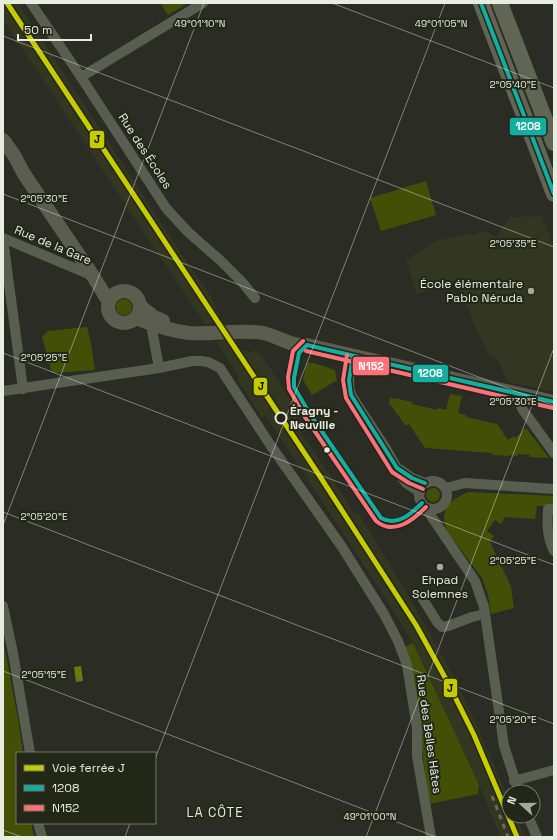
<svg xmlns="http://www.w3.org/2000/svg" width="557" height="840" viewBox="0 0 557 840" font-family="'Space Grotesk',sans-serif">
<style>
.built{fill:#333722}
.green{fill:#434f07}
.water{fill:#697a14}
.lines{fill:none;stroke-linecap:round;stroke-linejoin:round}
.street{stroke:#5a5e51;stroke-width:10}
.secondary{stroke:#5b5e4f;stroke-width:14}
.primary{stroke:#616554;stroke-width:16}
.rail{stroke:#686a60;stroke-width:3;stroke-dasharray:5 5;stroke-linecap:butt}
.bus-1-casing{stroke:#232717;stroke-width:7}
.bus-2-casing{stroke:#232717;stroke-width:7}
.bus-1{stroke:#13aea1;stroke-width:4}
.bus-2{stroke:#fc7179;stroke-width:4}
.rail-1-casing{stroke:#232717;stroke-width:8}
.rail-1{stroke:#c6cc00;stroke-width:5}
.ticks{fill:none;stroke:#e9ece1;stroke-width:1;stroke-opacity:0.45}
.poi-dot{fill:#a6a99f;stroke:#232717;stroke-width:1.5}
.stop-dot{fill:#232717;stroke:#e9ece1;stroke-width:2}
.bus-dot{fill:#e9ece1;stroke:#232717;stroke-width:1.5}
.labels{text-anchor:middle;stroke-width:4;stroke-linejoin:round;paint-order:stroke}
.street-label{font-size:12px;fill:#e9ece1;stroke:#232717}
.poi-label{font-size:12px;fill:#e9ece1;stroke:#232717;text-anchor:end}
.stop-label{font-size:12px;font-weight:bold;fill:#e9ece1;stroke:#232717;text-anchor:start}
.neighbourhood-label{font-size:13px;letter-spacing:1px;fill:#e9ece1;stroke:#232717}
.ticks-label{font-size:10px;text-anchor:middle;fill:#e9ece1;stroke:#232717;stroke-width:4;stroke-linejoin:round;paint-order:stroke}
.line-badge{stroke:#232717;stroke-width:1.5}
.badge-label{font-size:11px;text-anchor:middle;font-weight:bold;fill:#fff}
.pale-badge-label{font-size:11px;text-anchor:middle;font-weight:bold;fill:#111}
</style>
<rect width="100%" height="100%" fill="#2b2d24"/>
<g class="built">
<path d="M3 3H18L178 249 212 298 217 311 223 323 205 324 3 20Z"/>
<path d="M542 216 554 247V392L508 382 497 358 489 356 458 287 449 284 417 294 406 260 436 241 471 233 472 236 486 231 496 237 510 217Z"/>
<path d="M234 340 243 352 246 350 250 353 254 350 262 356 297 410 296 425 330 475 354 513 359 514 404 588 444 659 469 708 509 799V816H516L525 837H501L479 785 413 643 392 608 266 416 262 418 237 379 239 377 216 341Z"/>
</g>
<g class="green">
<path d="M162 3H188L168 15 161 4Z"/>
<path d="M426 181 436 215 381 231 370 198Z"/>
<circle cx="124" cy="307" r="8"/>
<path d="M87 327 91 343 95 370 52 373 42 337 48 331Z"/>
<path d="M307 363H314L335 370 337 380 312 395 303 380Z"/>
<path d="M450 394 462 396 458 413 466 415V417L497 424 508 440 514 436 515 438 526 428 549 458 530 457V455L518 454V456L509 455V456L492 455V453L425 448 409 424 406 426 389 403 390 398 395 399V398L412 402V404L437 410 438 408 446 410Z"/>
<circle cx="433" cy="495" r="7"/>
<path d="M468 492 554 496V506H537L535 519 505 517 501 524 495 520 487 531 494 536 490 542 511 587 514 608 491 614 488 595 482 578 447 531C439 508 449 501 468 492Z"/>
<path d="M3 639 18 719 23 753H17V823H31L34 837H3Z"/>
<path d="M413 643 479 785 478 794 429 804 422 749V735L413 675 405 647Z"/>
</g>
<path class="water" d="M81 666 83 681 76 682 74 667Z"/>
<g class="lines">
<g class="street">
<path d="M31 3 81 77 166 208 188 232 221 261 242 282 255 298"/>
<path d="M81 77 203 3"/>
<path d="M3 238 93 276"/>
<path d="M3 239 23 389"/>
<path d="M151 324 159 368"/>
<path d="M353 356C350 370 347 381 351 395L385 447 397 468 402 478 406 483 420 492"/>
<path d="M3 391 159 368 192 361H201L208 362 220 368 271 446 342 547 384 614 398 641 407 665 417 728V756L431 837"/>
<path d="M521 395 519 402 523 410 554 453"/>
<path d="M401 470 412 478 425 483"/>
<circle cx="433" cy="495" r="14"/>
<path d="M446 488 465 483 554 489"/>
<path d="M425 507 475 581 484 607 504 746 519 792"/>
<path d="M554 509H548C547 525 547 537 554 551"/>
<path d="M421 596 437 622 442 627 448 626 472 617 485 614"/>
<path d="M3 606 13 653 30 753"/>
<path d="M514 781 554 770"/>
<path d="M528 816 537 837"/>
<path d="M38 823 42 837"/>
</g>
<g class="secondary">
<path d="M3 140 14 155 24 174 93 276 109 302"/>
<circle cx="124" cy="307" r="16"/>
<path d="M140 306 154 317 163 321"/>
<path d="M136 318C153 325 171 331 189 333 214 335 238 329 263 333 278 336 291 347 307 345L554 402"/>
</g>
<g class="primary">
<path d="M481 3 554 194"/>
<path d="M500 3 554 143"/>
</g>
<g class="rail">
<path d="M496 787 516 837"/>
<path d="M492 796 508 837"/>
</g>
<defs>
<g id="bus-1">
<path d="M481 3 554 194"/>
<path d="M307 345 554 402"/>
<path d="M307 345 299 353 294 378V387L310 414 381 518C397 527 411 514 422 503"/>
<path d="M353 356 349 380 351 395 397 468 412 478 425 483"/>
</g>
<g id="bus-2">
<path d="M303 341 293 351 288 377 289 389 305 417 376 521C394 536 413 520 426 507"/>
<path d="M306 351 553 408"/>
<path d="M347 355 343 380 346 398 392 472 409 483 423 489"/>
</g>
</defs>
<use href="#bus-1" class="bus-1-casing"/>
<use href="#bus-2" class="bus-2-casing"/>
<use href="#bus-1" class="bus-1"/>
<use href="#bus-2" class="bus-2"/>
<defs>
<path id="rail-1" d="M7 3 319 475 416 625 447 681 474 735 517 837"/>
</defs>
<use href="#rail-1" class="rail-1-casing"/>
<use href="#rail-1" class="rail-1"/>
</g>
<path class="ticks" d="M332 3 554 88M3 36 554 247M3 194 554 406M3 353 554 565M3 512 554 724M3 525 204 3M3 671 436 837M155 759 445 3M3 830 22 837M125 837 130 823M366 837 554 348"/>
<g class="poi-dot">
<circle cx="531" cy="291" r="4"/>
<circle cx="440" cy="567" r="4"/>
</g>
<circle class="stop-dot" cx="281" cy="418" r="5.5"/>
<circle class="bus-dot" cx="327" cy="450" r="3.5"/>
<g class="labels">
<g class="street-label">
<text transform="translate(145 151) rotate(57)" y="4">Rue des Écoles</text>
<text transform="translate(53 245) rotate(23)" y="4">Rue de la Gare</text>
<text transform="translate(429 734) rotate(82)" y="4">Rue des Belles Hâtes</text>
</g>
<g class="poi-label">
<text x="523" y="288">École élémentaire<tspan x="523" dy="14">Pablo Néruda</tspan></text>
<text x="440" y="584" text-anchor="middle">Ehpad<tspan x="440" dy="14">Solemnes</tspan></text>
</g>
<g class="stop-label">
<text x="290" y="415">Éragny -<tspan x="290" dy="14">Neuville</tspan></text>
</g>
<g class="neighbourhood-label">
<text x="215" y="817">LA CÔTE</text>
</g>
</g>
<g class="ticks-label">
<text x="200" y="27">49°01'10"N</text>
<text x="441" y="27">49°01'05"N</text>
<text x="513" y="88">2°05'40"E</text>
<text x="44" y="202">2°05'30"E</text>
<text x="513" y="247">2°05'35"E</text>
<text x="44" y="361">2°05'25"E</text>
<text x="513" y="405">2°05'30"E</text>
<text x="44" y="520">2°05'20"E</text>
<text x="513" y="564">2°05'25"E</text>
<text x="44" y="678">2°05'15"E</text>
<text x="513" y="723">2°05'20"E</text>
<text x="370" y="820">49°01'00"N</text>
</g>
<g class="line-badge">
<rect x="509" y="117" width="38" height="19" rx="4" fill="#13aea1"/>
<rect x="89" y="130" width="16" height="19" rx="4" fill="#c6cc00"/>
<rect x="352" y="356" width="38" height="20" rx="4" fill="#fc7179"/>
<rect x="412" y="364" width="37" height="19" rx="4" fill="#13aea1"/>
<rect x="253" y="377" width="15" height="19" rx="4" fill="#c6cc00"/>
<rect x="443" y="678" width="15" height="20" rx="4" fill="#c6cc00"/>
</g>
<g class="badge-label">
<text x="528" y="130">1208</text>
<text x="371" y="370">N152</text>
<text x="430" y="377">1208</text>
</g>
<g class="pale-badge-label">
<text x="97" y="143">J</text>
<text x="261" y="390">J</text>
<text x="450" y="692">J</text>
</g>
<rect width="557" height="840" fill="none" stroke="#e9ece1" stroke-width="8"/>
<rect x="16" y="752" width="140" height="72" fill="#232717" stroke="#727668"/>
<rect x="24" y="765" width="20" height="6" fill="#c6cc00" stroke="#727668"/>
<text x="52" y="772" font-size="12" fill="#e9ece1">Voie ferrée J</text>
<rect x="24" y="785" width="20" height="6" fill="#13aea1" stroke="#727668"/>
<text x="52" y="792" font-size="12" fill="#e9ece1">1208</text>
<rect x="24" y="805" width="20" height="6" fill="#fc7179" stroke="#727668"/>
<text x="52" y="812" font-size="12" fill="#e9ece1">N152</text>
<g transform="translate(521 804) rotate(291)"><circle r="19" fill="#232717" stroke="#727668"/>
<path d="M0-3L7 15L0 10L-7 15Z" fill="#a6a99f"/>
<text y="-6" font-size="11" font-weight="bold" text-anchor="middle" fill="#e9ece1">N</text>
</g>
<path d="M18 34v6h73v-6" fill="none" stroke="#e9ece1" stroke-width="2"/>
<text x="24" y="34" font-size="12" fill="#e9ece1" stroke="#232717" stroke-width="3" paint-order="stroke">50 m</text>
</svg>
